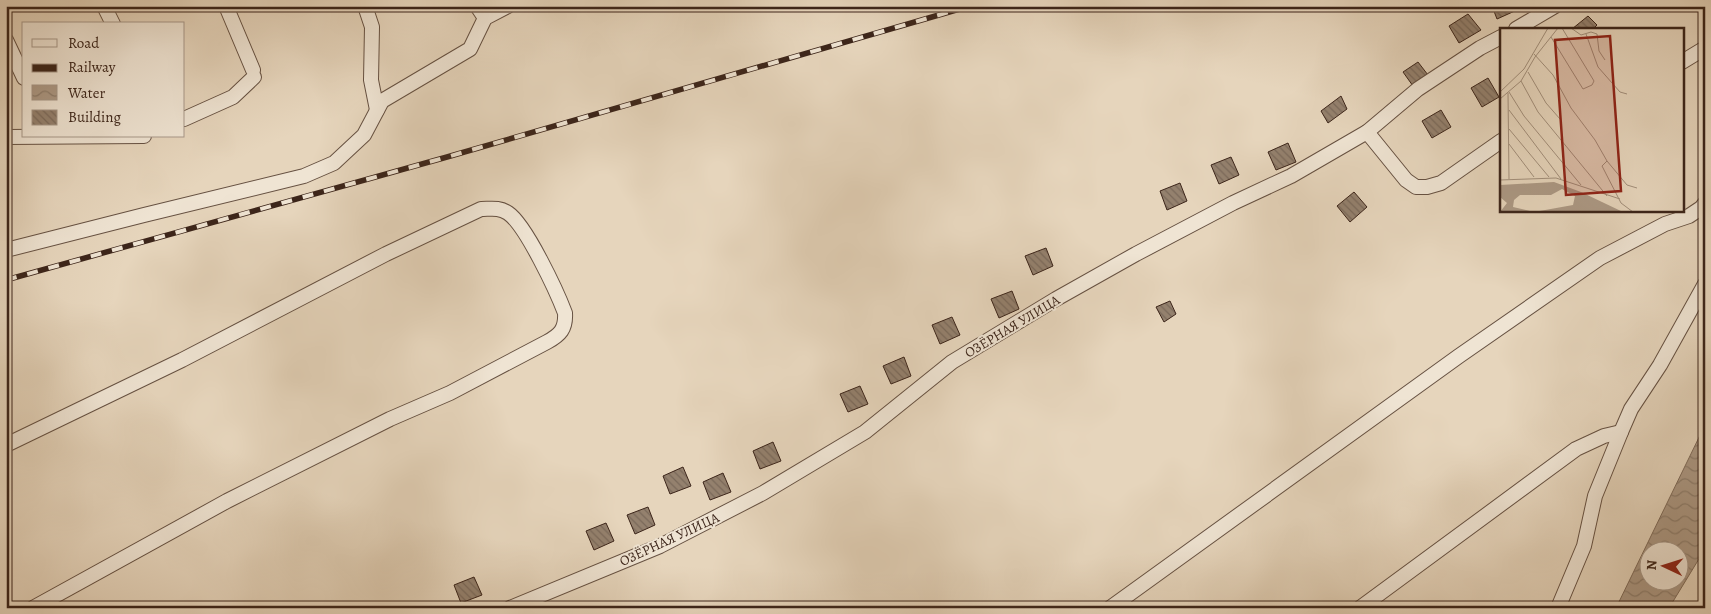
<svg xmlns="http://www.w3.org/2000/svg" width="1711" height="614" viewBox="0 0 1711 614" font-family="Alegreya,serif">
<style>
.water{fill:url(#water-waves);stroke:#7f6b5a;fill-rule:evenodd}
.building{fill:url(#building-back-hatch);stroke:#3c251a}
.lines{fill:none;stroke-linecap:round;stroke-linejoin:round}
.minor-casing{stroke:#665142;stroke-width:16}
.minor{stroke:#efe4d3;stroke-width:14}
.rail-casing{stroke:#3c251a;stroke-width:5.5}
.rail{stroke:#efe4d3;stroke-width:4;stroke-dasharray:11;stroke-linecap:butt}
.labels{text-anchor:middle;stroke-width:4;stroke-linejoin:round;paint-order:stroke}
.street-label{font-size:14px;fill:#3c251a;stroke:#efe4d3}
.inset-road{fill:none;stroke:#a28f7b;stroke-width:1}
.view{fill:#8f2418;fill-opacity:0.15;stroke:#8f2418;stroke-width:2.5}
.inset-edge{fill:none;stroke:#3c251a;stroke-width:2.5}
</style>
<defs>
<pattern id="water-waves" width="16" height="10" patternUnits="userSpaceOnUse" patternTransform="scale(1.25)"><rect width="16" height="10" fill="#ac9985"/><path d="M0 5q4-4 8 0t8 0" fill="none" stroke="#8d7d6c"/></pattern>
<pattern id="building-back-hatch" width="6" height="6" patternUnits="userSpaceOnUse" patternTransform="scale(1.25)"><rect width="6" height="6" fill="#94816e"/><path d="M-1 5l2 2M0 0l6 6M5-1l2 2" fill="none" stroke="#7a695a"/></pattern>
</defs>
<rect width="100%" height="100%" fill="#e6d5bc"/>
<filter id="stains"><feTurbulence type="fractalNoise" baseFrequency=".004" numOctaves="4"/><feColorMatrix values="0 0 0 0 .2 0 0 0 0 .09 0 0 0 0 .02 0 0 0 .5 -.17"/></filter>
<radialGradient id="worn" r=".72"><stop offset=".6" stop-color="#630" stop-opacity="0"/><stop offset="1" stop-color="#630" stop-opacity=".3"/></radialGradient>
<path class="water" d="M1705 425V549L1669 608H1616ZM1648 552H1678V582H1648Z"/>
<g class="building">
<path d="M1492 6H1516L1517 10 1497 19Z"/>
<path d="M1468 14 1481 30 1459 43 1449 26Z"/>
<path d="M1588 16 1597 25 1593 29H1572Z"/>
<path d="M1418 62 1428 75 1413 86 1403 72Z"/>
<path d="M1488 78 1499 97 1482 107 1471 88Z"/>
<path d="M1341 96 1347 109 1328 123 1321 111Z"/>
<path d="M1441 110 1451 127 1432 138 1422 121Z"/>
<path d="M1288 143 1296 162 1276 170 1268 152Z"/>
<path d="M1231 157 1239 175 1219 184 1211 165Z"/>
<path d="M1180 183 1187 201 1167 210 1160 191Z"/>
<path d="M1354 192 1367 207 1350 222 1337 206Z"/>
<path d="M1046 248 1053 266 1033 275 1025 256Z"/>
<path d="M1012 291 1019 309 999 318 991 299Z"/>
<path d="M1170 301 1176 314 1164 322 1156 307Z"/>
<path d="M952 317 960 335 940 344 932 325Z"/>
<path d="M904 357 911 376 891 384 883 366Z"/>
<path d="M860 386 868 404 848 412 840 394Z"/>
<path d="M773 442 781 461 760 469 753 451Z"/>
<path d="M683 467 691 486 670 494 663 476Z"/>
<path d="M723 473 731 492 710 500 703 482Z"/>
<path d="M648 507 655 525 635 534 627 515Z"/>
<path d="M606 523 614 541 594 550 586 531Z"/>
<path d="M474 577 482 595 461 603 454 585Z"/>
</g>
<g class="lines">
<defs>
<g id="minor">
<path d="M104 6 113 24"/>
<path d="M226 6 253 70"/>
<path d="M365 6 372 27 371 80 377 110"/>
<path d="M477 6 485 18"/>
<path d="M1516 29 1555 6"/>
<path d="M6 40 24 78"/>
<path d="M1682 62 1705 48"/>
<path d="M184 119 233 97 254 77"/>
<path d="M1367 132 1418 89 1480 48 1501 37"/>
<path d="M6 137 144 136"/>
<path d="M6 250 144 215 304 176 334 163 364 135 382 101 470 49 485 18 508 6"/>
<path d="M6 445 182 360 386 254 481 209C491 209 499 207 508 213 526 225 557 292 565 313 566 329 560 335 547 342L450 393 390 419 227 501 33 608"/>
<path d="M510 608 660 546 763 493 865 432 952 362 1056 299 1136 254 1233 203 1291 176 1367 132 1406 180 1416 187H1427L1441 183 1501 141"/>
<path d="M1110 608 1459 356 1600 258 1665 224 1689 216 1701 208 1705 203"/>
<path d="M1360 608 1576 449 1604 436 1621 432"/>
<path d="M1558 608 1584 546 1595 496 1621 432 1631 409 1660 365 1705 284"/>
</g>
</defs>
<use href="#minor" class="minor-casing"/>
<use href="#minor" class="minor"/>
<defs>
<path id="rail" d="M6 280 447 157 970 6"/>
</defs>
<use href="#rail" class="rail-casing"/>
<use href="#rail" class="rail"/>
</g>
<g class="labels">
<g class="street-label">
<text transform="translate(1012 326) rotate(-31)" y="5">ОЗЁРНАЯ УЛИЦА</text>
<text transform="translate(669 539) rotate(-25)" y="5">ОЗЁРНАЯ УЛИЦА</text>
</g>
</g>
<g transform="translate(1500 28)">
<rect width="184" height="184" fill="#e6d5bc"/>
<path d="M54 154 81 164 123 184H34L73 177 75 168 62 161 51 167H20L14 172 13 179 34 184H0L7 175 0 169V157Z" fill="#ac9985"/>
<path class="inset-road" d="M71 0 81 7 91 4 97 6 99 23 105 32M86 6 98 39 120 64 127 66M51 9 83 61 92 57 94 53 62 0M34 26 53 47 71 80 95 112 107 133 102 138 121 175 133 184M28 44 46 75 60 91M21 53 38 84 107 168M0 64 24 41 48 0M9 64 24 88 81 157M8 65 9 151M0 71 21 53 35 29 58 0M9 82 61 151M9 101 49 149M9 116 34 149M107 133 127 157 137 160M0 152 56 150 120 171"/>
<path class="view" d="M110 8 121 163 66 167 55 12Z"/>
<rect width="184" height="184" class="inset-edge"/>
</g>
<rect width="1711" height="614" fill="none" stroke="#e6d5bc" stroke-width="25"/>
<rect x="8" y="8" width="1696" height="599" fill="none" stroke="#3c251a" stroke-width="2.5"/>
<rect x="12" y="12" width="1686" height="589" fill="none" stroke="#3c251a"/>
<rect x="22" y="22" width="162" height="115" fill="#efe4d3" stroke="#a79889"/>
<rect x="32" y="39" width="25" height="8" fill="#efe4d3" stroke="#a79889"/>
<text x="68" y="48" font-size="15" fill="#3c251a">Road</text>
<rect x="32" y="64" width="25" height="8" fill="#3c251a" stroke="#a79889"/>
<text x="68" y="72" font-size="15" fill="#3c251a">Railway</text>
<rect x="32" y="85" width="25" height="15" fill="url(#water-waves)" stroke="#a79889"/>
<text x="68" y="98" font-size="15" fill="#3c251a">Water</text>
<rect x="32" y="110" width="25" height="15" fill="url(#building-back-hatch)" stroke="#a79889"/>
<text x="68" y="122" font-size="15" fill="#3c251a">Building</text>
<g transform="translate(1664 566) rotate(274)"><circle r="24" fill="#efe4d3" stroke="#a79889"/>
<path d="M0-4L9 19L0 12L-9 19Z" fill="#8f2418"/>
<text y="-8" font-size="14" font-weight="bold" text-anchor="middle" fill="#3c251a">N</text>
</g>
<rect width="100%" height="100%" filter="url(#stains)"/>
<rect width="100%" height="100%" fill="url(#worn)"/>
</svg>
